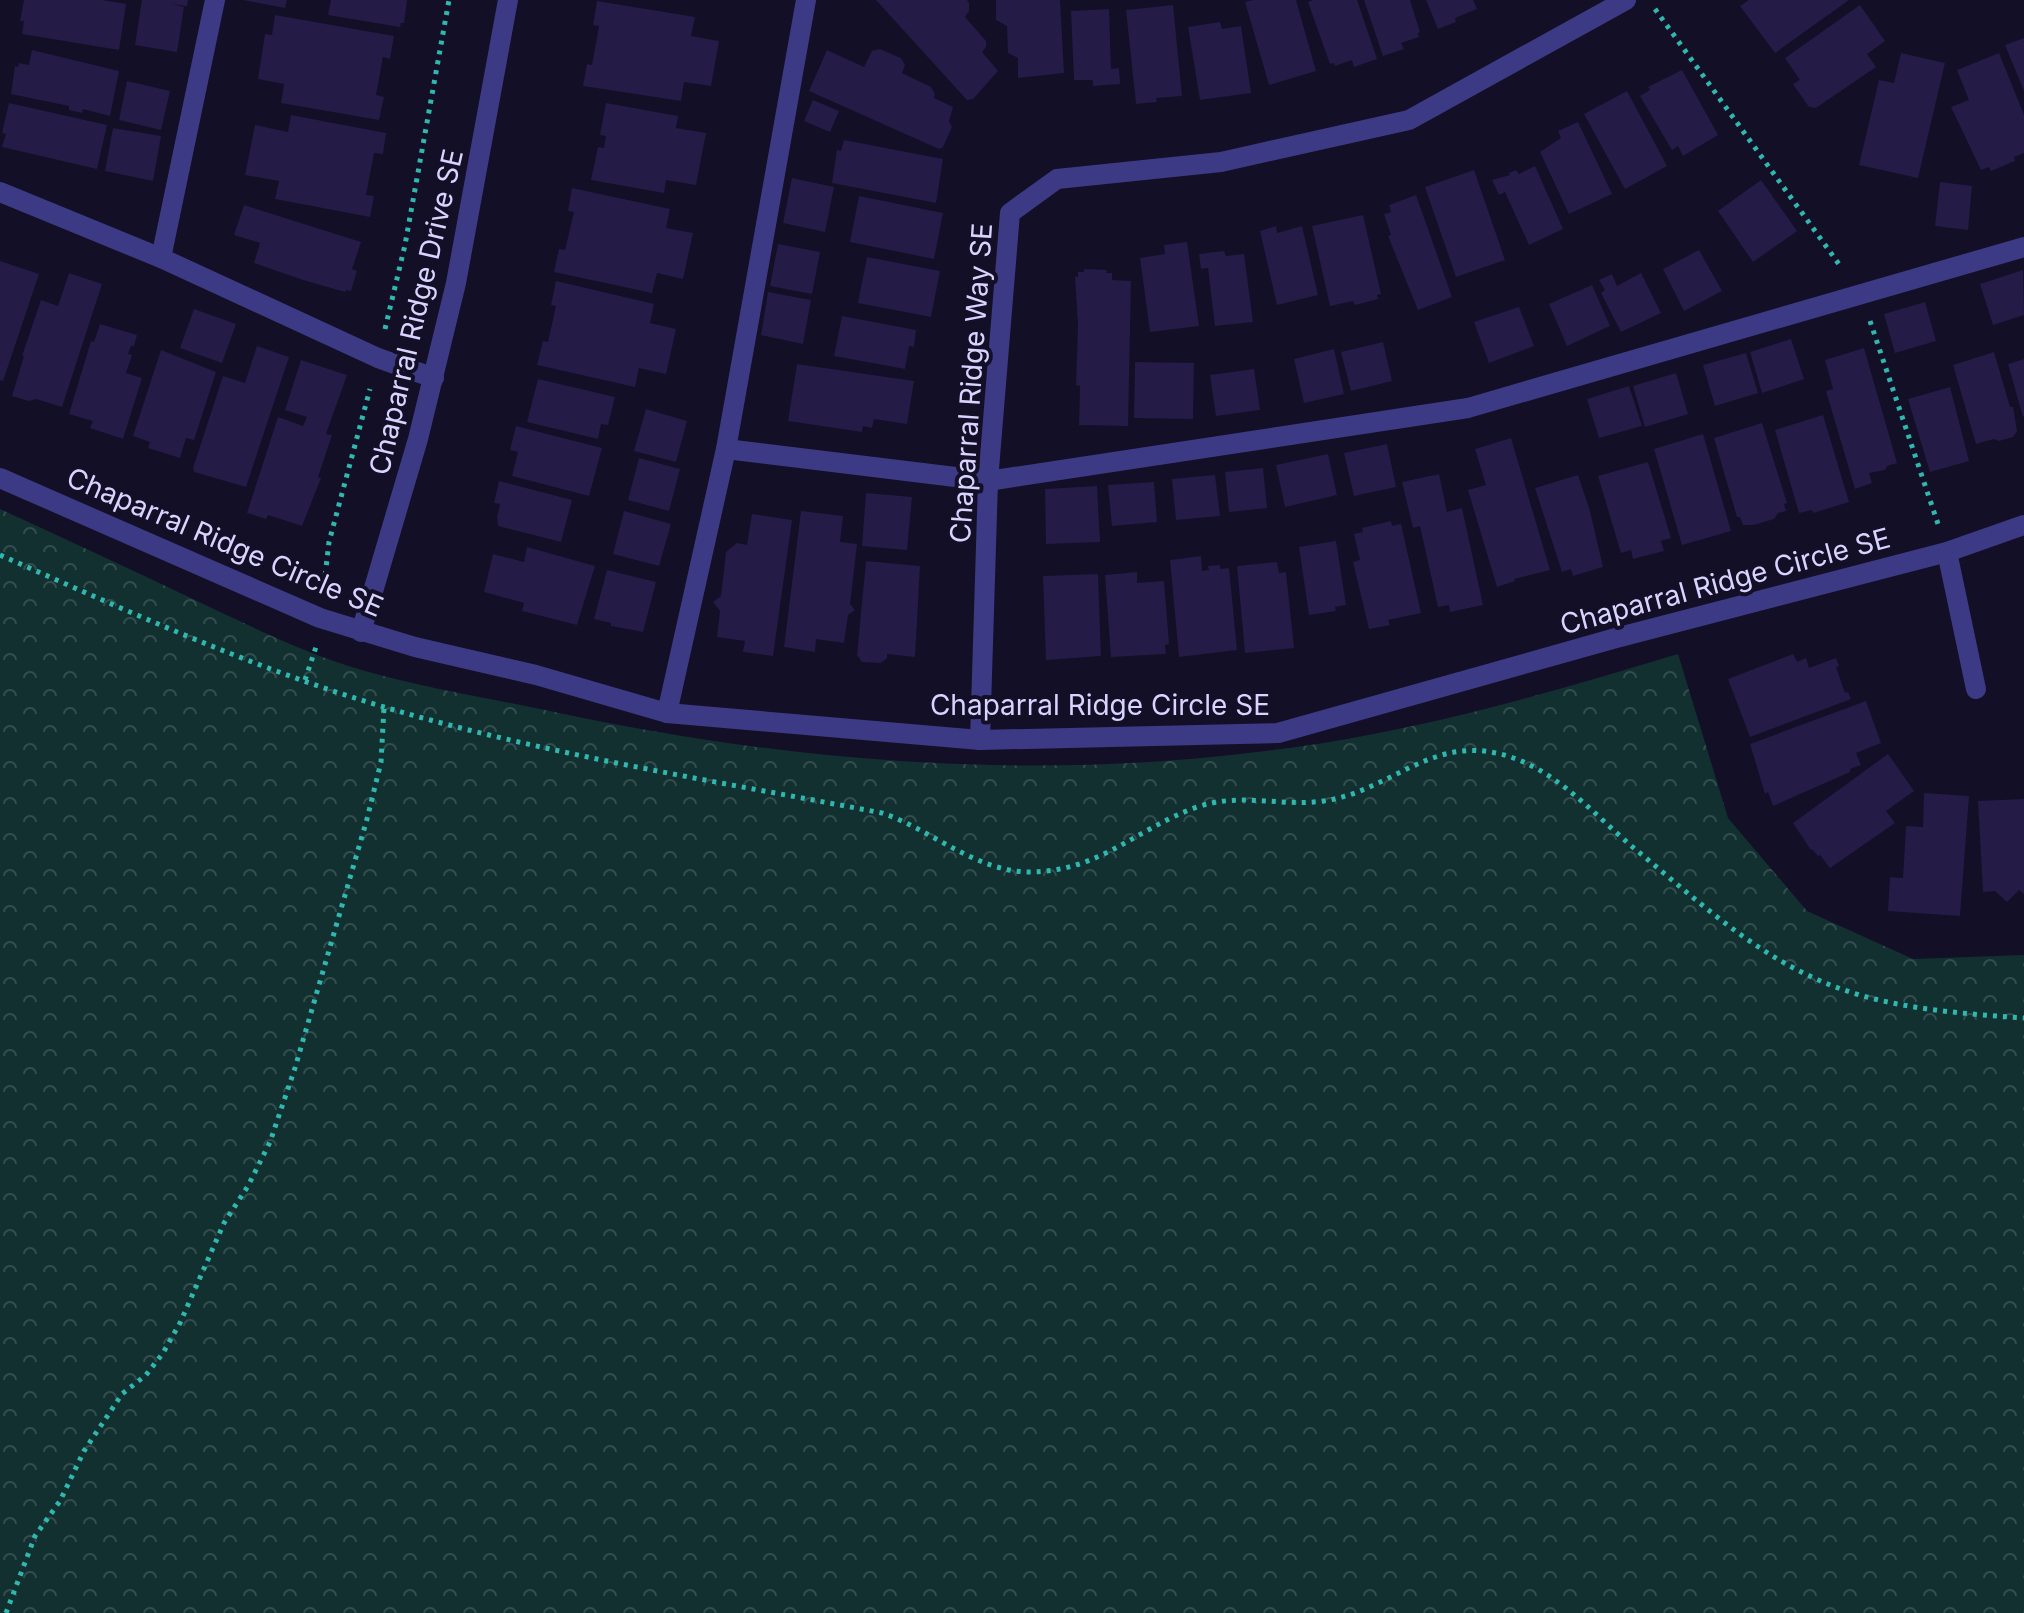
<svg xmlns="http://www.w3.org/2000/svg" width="2024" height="1613" viewBox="0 0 2024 1613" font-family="Inter,sans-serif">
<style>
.park{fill:url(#park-crowns)}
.building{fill:#241b47}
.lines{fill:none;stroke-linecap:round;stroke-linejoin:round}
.path{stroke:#2fb8b0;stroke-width:5;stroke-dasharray:4 6;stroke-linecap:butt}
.minor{stroke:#3d3a85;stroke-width:20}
.labels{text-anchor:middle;stroke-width:8;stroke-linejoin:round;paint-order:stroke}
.street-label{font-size:28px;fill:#d9d4ff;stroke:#130f26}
</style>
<defs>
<pattern id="park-crowns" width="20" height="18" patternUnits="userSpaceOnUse" patternTransform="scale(2)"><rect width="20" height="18" fill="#12302f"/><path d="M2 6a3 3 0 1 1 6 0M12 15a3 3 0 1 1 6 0" fill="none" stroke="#344d4e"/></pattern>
</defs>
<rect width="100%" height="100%" fill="#130f26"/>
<path class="park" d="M0 509C66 539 132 570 197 601 250 626 302 652 358 669 419 687 483 697 545 710 790 763 1039 783 1289 748 1421 730 1550 693 1678 654L1728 818 1807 911 1913 959 2024 955V1613H0Z"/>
<g class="building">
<path d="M24 0H102L126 4 119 50 22 34 24 21H20Z"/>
<path d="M142 0H188L187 6 172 4 184 7 177 52 135 45Z"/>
<path d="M243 0H287L285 8Z"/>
<path d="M331 0H407L404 23H401L400 27 328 15Z"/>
<path d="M876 0H967L969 3V11L965 17 986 41V47L982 52 998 71 973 99 967 100Z"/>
<path d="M996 0H1060L1064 73 1018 78V58L1008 53 1007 26 996 20Z"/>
<path d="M1253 0H1296L1316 71 1269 85 1245 2Z"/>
<path d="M1313 0H1357L1377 59 1354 67 1352 60 1335 66 1334 63 1330 64 1308 2Z"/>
<path d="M1364 0H1410L1420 32 1418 33 1419 37 1401 43 1404 49 1383 56Z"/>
<path d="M1426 0H1473L1477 9 1455 18 1456 22 1438 29Z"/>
<path d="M1749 0H1849L1775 53 1740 6Z"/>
<path d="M597 1 695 17 691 36 719 41 711 86 684 82 681 101 583 86 587 64 592 65 599 26 593 25Z"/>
<path d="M1173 5 1182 96 1156 98 1157 102 1136 104 1126 10Z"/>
<path d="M1860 5 1885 41 1867 54 1876 67 1816 108 1809 107 1793 84 1800 80 1785 58Z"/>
<path d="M1109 9 1111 69 1119 68 1120 84 1093 86V80H1074L1071 11Z"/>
<path d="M275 15 394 36 390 59 383 57 376 95 384 97 379 120 281 103 284 84 258 79 265 34 272 35Z"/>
<path d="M1220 22 1222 29 1241 26 1251 93 1200 100 1188 27Z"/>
<path d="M2024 38V91L2005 45Z"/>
<path d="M880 49 901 58 905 65 902 73 931 87 935 94 934 98 953 107 949 121 952 127 943 147 939 149 809 91 827 50 864 67 872 51Z"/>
<path d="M32 50 119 71 110 116 83 109 82 113 69 110V106L11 94 15 66 18 67 19 63 29 65Z"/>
<path d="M1901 53 1945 63 1918 178 1859 165 1879 80 1894 83Z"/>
<path d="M1999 53 2024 115V153L2014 157 2015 161 1991 171 1989 167 1981 170 1951 107 1969 100 1957 70Z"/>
<path d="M1682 70 1718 135 1683 156 1678 146 1672 150 1640 96 1650 90 1648 87Z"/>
<path d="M127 81 170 91 161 130 119 120Z"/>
<path d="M1627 91 1667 166 1625 189 1584 114Z"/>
<path d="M813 100 839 111 830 132 804 121Z"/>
<path d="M9 103 107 125 97 169 2 147 6 134 2 133Z"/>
<path d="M606 103 678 116 676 128 706 133 696 185 666 180 664 193 591 180 598 147 604 148 606 136 600 135Z"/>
<path d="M291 115 386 133 383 154 374 153 366 195 374 196 370 217 275 199 279 181 245 175 255 125 288 132Z"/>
<path d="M1578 122 1612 194 1569 214 1540 152 1561 138 1558 131Z"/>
<path d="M113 128 161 136 153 181 105 171Z"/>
<path d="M844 140 943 159 936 203 832 183 837 150 841 151Z"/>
<path d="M1535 166 1563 229 1529 245 1505 192 1499 195 1492 180 1510 175 1509 173 1516 170 1519 174Z"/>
<path d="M1474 170 1505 260 1456 277 1425 187Z"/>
<path d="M792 178 834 187 825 232 783 223Z"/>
<path d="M1761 180 1797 231 1753 262 1718 211Z"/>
<path d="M1940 182 1972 186 1968 230 1935 226Z"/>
<path d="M572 188 670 209 666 228 693 233 683 279 657 273 652 293 554 272 559 249 565 250 574 212 568 211Z"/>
<path d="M1416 195 1452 297 1418 310 1388 236 1391 235 1384 214 1391 212 1389 205Z"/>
<path d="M859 196 943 213 934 259 850 242Z"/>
<path d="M244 205 361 242 352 269 357 271 351 291 346 290 345 292 303 280 254 263 260 243 234 235Z"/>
<path d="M1363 215 1381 294 1377 295 1378 299 1355 305 1353 301 1330 306 1312 226Z"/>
<path d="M1276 226 1277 233 1302 226 1318 295 1277 305 1260 231Z"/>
<path d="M1187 242 1199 326 1150 332 1140 258 1165 254 1164 245Z"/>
<path d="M778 244 820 252 812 294 770 286Z"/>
<path d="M1699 250 1722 291 1684 311 1663 269Z"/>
<path d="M1224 251 1226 256 1244 254 1253 322 1215 326 1208 268 1201 269 1199 254Z"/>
<path d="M867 257 940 271 931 317 858 303Z"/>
<path d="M0 261 39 274 3 381 0 380Z"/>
<path d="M1084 269 1107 270 1106 273H1112V280L1131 281 1128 426 1079 425 1080 386 1076 385 1078 325 1075 277H1078V272H1084Z"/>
<path d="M2023 270 2024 315 1993 325 1980 284Z"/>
<path d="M69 273 102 284 62 407 36 399 29 401 12 396 24 356H22L41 300 58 306Z"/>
<path d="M1641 273 1661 313 1621 332 1601 293 1605 290 1599 280 1612 274 1617 286Z"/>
<path d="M556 281 654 304 650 323 676 329 666 374 639 368 635 387 537 365 543 341 548 342 556 306 551 305Z"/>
<path d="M1592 285 1610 326 1567 346 1549 304Z"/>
<path d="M768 292 811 300 803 344 761 335Z"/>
<path d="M1925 302 1936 341 1895 353 1884 314Z"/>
<path d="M1519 307 1534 346 1489 363 1474 322Z"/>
<path d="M194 309 236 324 222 363 180 348Z"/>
<path d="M842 316 916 330 914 347 909 346 905 369 834 356Z"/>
<path d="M100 324 137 335 134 346H131L128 354 132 355 126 373 142 378 123 439 90 428 93 421 69 414 91 341 94 342Z"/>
<path d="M1791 339 1804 379 1762 393 1750 352Z"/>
<path d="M1383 342 1392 381 1351 391 1341 352Z"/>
<path d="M257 346 289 357 246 487 194 472 193 468 223 376 245 383Z"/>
<path d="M1864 348 1897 463 1887 466 1885 470 1869 473 1872 483 1855 489 1826 391 1833 389 1825 360Z"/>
<path d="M1334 349 1344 394 1304 403 1294 359Z"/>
<path d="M161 350 216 372 194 440 186 438 180 458 148 448 150 442 133 436Z"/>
<path d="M1994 352 2010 407H2013L2017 431 2013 437 1999 441 1994 439 1976 444 1953 365Z"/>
<path d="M1746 353 1758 393 1715 406 1703 365Z"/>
<path d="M2024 359V416L2023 417 2008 364Z"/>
<path d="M301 360 347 375 326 434 332 435 318 477 321 478 302 526 268 515 266 519 247 513 278 417 303 426 307 417 285 410Z"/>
<path d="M1135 362 1194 363 1193 419 1134 418Z"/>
<path d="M797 364 914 381 907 424 874 419 872 428 863 426 862 432 788 421Z"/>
<path d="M1254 369 1260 410 1216 416 1210 375Z"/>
<path d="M1676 373 1688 414 1645 427 1633 386Z"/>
<path d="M538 379 615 397 608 425 601 424 598 439 527 422Z"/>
<path d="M1629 386 1642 426 1599 438 1587 399Z"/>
<path d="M1950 387 1969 461 1930 472 1908 399Z"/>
<path d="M646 409 687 421 676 462 634 451Z"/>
<path d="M1823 415 1849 502 1813 513 1812 510 1799 513 1775 430Z"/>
<path d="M1762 423 1787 503 1784 504 1786 511 1778 513 1774 519 1754 525H1743L1740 517H1737L1714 438Z"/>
<path d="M516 426 602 448 589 496 512 476 518 452 510 450Z"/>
<path d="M1703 434 1731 531 1682 545 1654 449Z"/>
<path d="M1511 438 1550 570 1514 579 1515 581 1497 587 1468 490 1486 485 1475 449Z"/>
<path d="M1387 444 1396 487 1354 496 1344 453Z"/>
<path d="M1328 454 1337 495 1285 507 1276 465Z"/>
<path d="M639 458 680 469 669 511 628 500Z"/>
<path d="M1648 462 1671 538 1661 541 1664 551 1633 559 1631 550 1621 553 1598 476Z"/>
<path d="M1263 468 1267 508 1229 512 1225 472Z"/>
<path d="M1439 474 1447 512 1462 508 1483 605 1450 612 1449 605 1438 607 1420 526 1413 528 1402 482Z"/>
<path d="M1215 475 1220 516 1176 520 1172 479Z"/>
<path d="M1578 475 1590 511 1603 567 1573 576 1571 569 1562 572 1535 488Z"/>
<path d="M499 481 572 500 561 542 498 526 497 517 500 504 494 503Z"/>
<path d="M1154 482 1157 522 1112 526 1108 485Z"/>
<path d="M1097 486 1100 542 1046 544 1045 489Z"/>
<path d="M866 493 912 497 907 550 862 546Z"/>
<path d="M624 511 671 524 659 566 613 554Z"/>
<path d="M801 511 843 516 840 542 857 544 850 604 855 610 848 615 844 643 816 639 815 652 784 647Z"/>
<path d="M752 514 792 520 773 656 743 652 745 641 717 637 720 611 713 602 721 596 726 552 737 543 747 545Z"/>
<path d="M1391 521 1392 526 1401 524 1421 613 1388 620 1390 625 1369 629 1353 562 1360 560 1354 534 1363 532 1362 528Z"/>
<path d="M1336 541 1346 605 1335 607 1336 611 1309 615 1299 547Z"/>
<path d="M527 547 595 566 577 625 522 611 524 603 484 592 493 554 524 562Z"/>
<path d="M1201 556 1202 571 1209 570 1208 566 1220 565V569L1229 568 1237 650 1179 657 1170 560Z"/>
<path d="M866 561 920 566 915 657 887 654V658L881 663 862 662 857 655Z"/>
<path d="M1277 562 1279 573 1286 572 1294 648 1245 653 1237 566Z"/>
<path d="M607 570 656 582 643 632 611 626V623L594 619Z"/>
<path d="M1137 572V583L1164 581 1169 644 1165 645 1166 654 1111 657 1105 575Z"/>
<path d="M1098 574 1101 656 1046 660 1043 576Z"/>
<path d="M1793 654 1797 662 1806 658 1809 668 1836 658 1839 666 1836 667 1845 693 1848 692 1851 699 1750 737 1728 679Z"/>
<path d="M1866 701 1881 743 1856 753 1861 765 1850 769V772L1773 806 1768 792 1765 794 1750 744Z"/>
<path d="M1888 754 1914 791 1886 811 1895 823 1830 868 1820 855 1818 856 1812 849 1811 850 1793 823Z"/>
<path d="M1924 793 1969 796 1960 916 1888 911 1890 877 1903 878 1906 826 1923 827Z"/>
<path d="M2024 799V894L2019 890 2007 902 1995 891 1983 892 1978 801Z"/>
</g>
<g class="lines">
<g class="path">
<path d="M1655 9 1841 267"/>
<path d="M1870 321 1938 524"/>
<path d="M385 329 405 245 449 0"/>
<path d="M0 555C125 610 252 668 384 707 547 755 716 781 882 813 930 829 975 871 1028 872 1100 872 1135 829 1197 807 1241 792 1280 807 1323 801 1386 793 1429 738 1496 753 1553 765 1592 813 1635 849 1691 895 1747 948 1814 978 1878 1008 1954 1013 2024 1018"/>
<path d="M324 585 329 542 370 389"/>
<path d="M305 680 316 647"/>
<path d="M6 1613 35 1536 60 1501 84 1451 122 1394 146 1375 163 1353 180 1323 224 1223 248 1186 270 1142 295 1068 367 819 381 762 384 707"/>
</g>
<g class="minor">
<path d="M0 192 161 258 378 358 434 378"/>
<path d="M161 258 215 0"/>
<path d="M726 449 988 481 1468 408 2024 247"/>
<path d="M0 478 320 618 415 647 536 675 667 713 980 740 1278 733 1616 638 1947 552 2024 525"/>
<path d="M1947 552 1976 689"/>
<path d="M361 632 418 439 456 283 508 0"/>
<path d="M667 713 726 449 806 0"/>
<path d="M980 740 988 481 1010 213 1057 179 1221 162 1409 120 1626 0"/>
</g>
</g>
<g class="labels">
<g class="street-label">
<text transform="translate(416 312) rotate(-77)" y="10">Chaparral Ridge Drive SE</text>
<text transform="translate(971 383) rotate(-86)" y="10">Chaparral Ridge Way SE</text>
<text transform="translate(225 542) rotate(23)" y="10">Chaparral Ridge Circle SE</text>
<text transform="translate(1725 581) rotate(-15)" y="10">Chaparral Ridge Circle SE</text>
<text x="1100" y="715">Chaparral Ridge Circle SE</text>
</g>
</g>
</svg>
